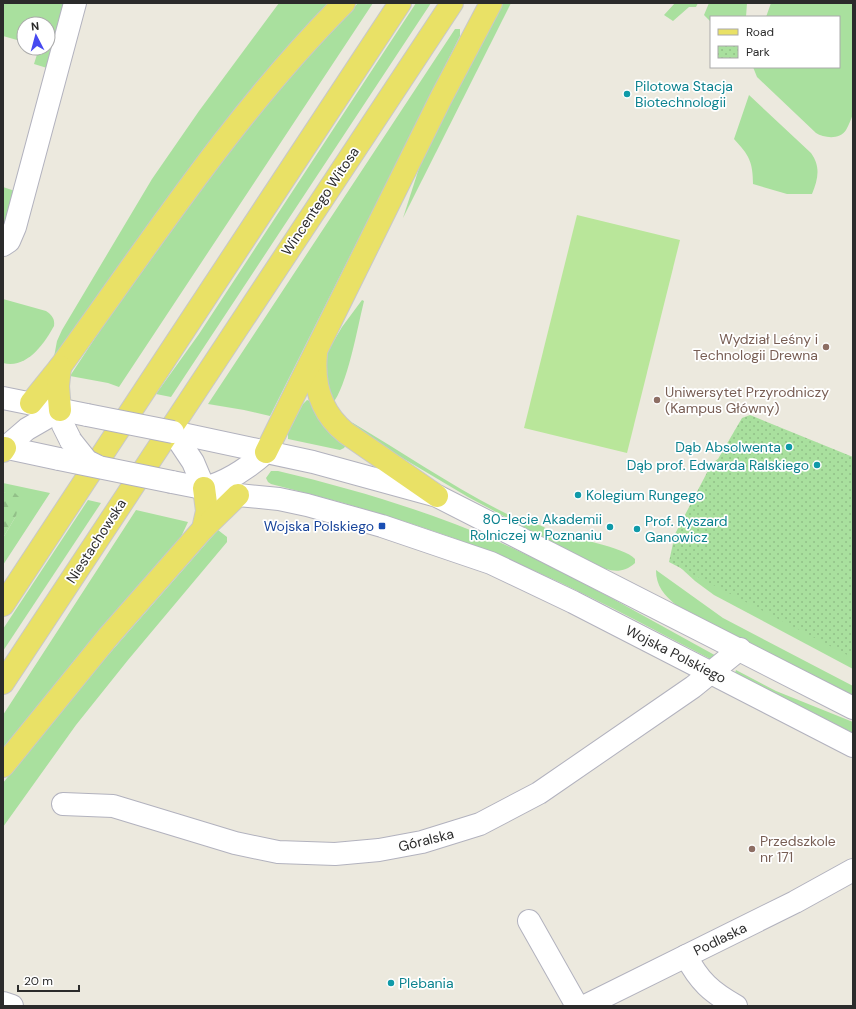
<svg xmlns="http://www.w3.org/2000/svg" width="856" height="1009" viewBox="0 0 856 1009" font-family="'DM Sans',sans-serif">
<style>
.grass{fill:#a9e09e}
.forest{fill:url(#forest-firs)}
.park{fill:url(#park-dots)}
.pitch{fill:#b9e69a}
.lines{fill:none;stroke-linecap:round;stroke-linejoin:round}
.minor-casing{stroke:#b2b2be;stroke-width:24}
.major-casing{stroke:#c8c8c8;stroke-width:24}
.minor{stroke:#fff;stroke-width:22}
.major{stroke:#e9e166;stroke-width:22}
.minor-bridge-casing{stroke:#b2b2be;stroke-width:24;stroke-linecap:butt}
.minor-bridge{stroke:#fff;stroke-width:22}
.culture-dot{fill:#0f9aa8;stroke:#fff;stroke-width:1.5}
.education-dot{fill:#8d6e63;stroke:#fff;stroke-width:1.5}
.transit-dot{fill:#1a4fb4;stroke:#fff;stroke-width:1.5}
.labels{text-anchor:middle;stroke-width:3.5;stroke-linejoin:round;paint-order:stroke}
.culture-label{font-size:14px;fill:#0d838f;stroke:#fff;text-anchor:start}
.street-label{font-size:14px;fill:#2b2b2b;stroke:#fff}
.education-label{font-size:14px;fill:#785e54;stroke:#fff;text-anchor:start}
.transit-label{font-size:14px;fill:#164399;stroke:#fff;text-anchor:end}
</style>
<defs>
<pattern id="forest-firs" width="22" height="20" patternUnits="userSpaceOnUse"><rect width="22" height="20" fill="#a9e09e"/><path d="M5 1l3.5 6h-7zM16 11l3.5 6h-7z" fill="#92c088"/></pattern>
<pattern id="park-dots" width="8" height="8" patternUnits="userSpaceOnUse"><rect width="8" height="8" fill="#a9e09e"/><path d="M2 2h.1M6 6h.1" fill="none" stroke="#92c088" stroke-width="1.8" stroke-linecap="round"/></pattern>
</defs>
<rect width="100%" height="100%" fill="#ece9de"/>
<g class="grass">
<path d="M3 3H65L47 68 34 64 39 48H48V24H24V42L3 36Z"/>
<path d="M279 3H330C224 110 142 236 54 357L57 341 62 330 152 179 199 111Z"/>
<path d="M358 3H373L119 387 108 383 70 376 105 323 224 158 277 89Z"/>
<path d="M416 3H431L171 397 156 394 199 334Z"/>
<path d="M500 3H511L403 218 421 162Z"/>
<path d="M675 3H698L696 7H689L673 21 664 15Z"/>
<path d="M709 3H747L746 17H711V22L704 15Z"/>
<path d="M771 3H853V114C851 119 849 125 846 130 840 140 824 138 816 133L757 77 753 67H839V17H766Z"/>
<path d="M455 29H460V36L270 416 244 410 208 404Z"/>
<path d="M749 95 811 153C821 167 818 179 812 194H787L753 184C753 162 749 155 734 139Z"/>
<path d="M3 187 15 191 3 232Z"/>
<path d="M3 299 46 311C52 315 55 319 54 326 44 344 27 369 3 363Z"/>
<path d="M362 300 364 301C358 325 347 388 332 404L326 396 325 356 342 327Z"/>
<path d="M307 400 310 401 322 423 346 445 344 448 340 450 288 439V433L303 404Z"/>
<path d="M346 421 353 423C405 454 456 489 511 516 524 523 542 522 552 533 569 537 625 547 635 559V563C622 575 609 571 595 565L468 497 367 437Z"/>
<path d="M271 471H278C354 489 428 511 499 542 575 576 647 618 720 658L716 662C647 626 579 589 507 559 431 527 351 504 271 484L268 482 266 478Z"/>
<path d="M3 483 50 493 3 565V538L16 516 5 492H3Z"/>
<path d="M88 500 101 503 3 651V629Z"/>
<path d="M136 510 188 522 180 539 116 611 3 748V715Z"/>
<path d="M218 530 227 537V542L128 660 76 725 3 827V783L73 695Z"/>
<path d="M670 558 853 593V669L714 595 695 581Z"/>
<path d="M656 570 723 618 853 686V697L676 605C664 595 656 586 656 570Z"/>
<path d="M736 670 776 691 853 722V733L735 673Z"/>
</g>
<path class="forest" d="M3 492 15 493 20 498 16 516 3 538Z"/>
<path class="park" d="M750 415 853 457V658L669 562 675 534 712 463 718 459 742 418Z"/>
<path class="pitch" d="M577 215 680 240 627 453 524 428Z"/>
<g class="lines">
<defs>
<g id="minor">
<path d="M3 245 9 241 15 227 75 3"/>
<path d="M3 398 87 415"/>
<path d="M60 410 63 425 71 441"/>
<path d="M173 432 313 462 437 496 853 708"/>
<path d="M173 432 193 462 204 488"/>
<path d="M3 447 59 459"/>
<path d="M5 448 27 429 60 410"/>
<path d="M172 482 238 495 279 499 307 505 382 526 491 563 573 602 853 746"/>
<path d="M204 488C228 482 248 468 266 452"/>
<path d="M63 804 113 806 235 843 278 852 335 854 379 850 422 842 480 824 539 793 693 687 740 649"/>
<path d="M529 921 577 1006"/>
<path d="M686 956C699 981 711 992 736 1006"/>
<path d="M3 1003 12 1006"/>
<path d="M585 1006 795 902 853 870"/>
</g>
<g id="major">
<path d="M316 354C313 385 321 413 346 433L437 496"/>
<path d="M31 403 60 367C150 243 235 112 344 3"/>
<path d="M60 410 58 386 60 367"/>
<path d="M3 451 5 448"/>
<path d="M266 452 441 98 491 3"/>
<path d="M203 529 207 511 204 488"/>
<path d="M3 605 400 3"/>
<path d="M3 683 452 3"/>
<path d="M3 766 108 637 203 529 238 495"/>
</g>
</defs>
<use href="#minor" class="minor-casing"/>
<use href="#major" class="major-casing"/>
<use href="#minor" class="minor"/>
<use href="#major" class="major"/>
<defs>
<g id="minor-bridge">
<path d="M87 415 173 432"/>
<path d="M71 441 87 461 97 466"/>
<path d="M59 459 172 482"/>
</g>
</defs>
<use href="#minor-bridge" class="minor-bridge-casing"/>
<use href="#minor-bridge" class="minor-bridge"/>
</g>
<g class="culture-dot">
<circle cx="627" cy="94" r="4"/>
<circle cx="789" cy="447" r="4"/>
<circle cx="817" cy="465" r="4"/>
<circle cx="578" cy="495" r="4"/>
<circle cx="610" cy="527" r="4"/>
<circle cx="637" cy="529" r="4"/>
<circle cx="391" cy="983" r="4"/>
</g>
<g class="education-dot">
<circle cx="826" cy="347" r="4"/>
<circle cx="657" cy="400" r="4"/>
<circle cx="752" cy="849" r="4"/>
</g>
<rect class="transit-dot" x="378" y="522" width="8" height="8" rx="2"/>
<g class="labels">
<g class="culture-label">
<text x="635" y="91">Pilotowa Stacja<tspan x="635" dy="16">Biotechnologii</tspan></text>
<text x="781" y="452" text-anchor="end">Dąb Absolwenta</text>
<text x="809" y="470" text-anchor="end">Dąb prof. Edwarda Ralskiego</text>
<text x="586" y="500">Kolegium Rungego</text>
<text x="602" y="524" text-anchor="end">80-lecie Akademii<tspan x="602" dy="16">Rolniczej w Poznaniu</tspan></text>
<text x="645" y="526">Prof. Ryszard<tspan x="645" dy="16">Ganowicz</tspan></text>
<text x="399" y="988">Plebania</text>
</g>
<g class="street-label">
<text transform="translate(320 201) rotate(-56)" y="5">Wincentego Witosa</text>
<text transform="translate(96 541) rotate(-57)" y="5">Niestachowska</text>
<text transform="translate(676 654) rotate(27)" y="5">Wojska Polskiego</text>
<text transform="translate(426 840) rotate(-14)" y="5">Góralska</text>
<text transform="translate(720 939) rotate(-26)" y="5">Podlaska</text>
</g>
<g class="education-label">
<text x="818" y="344" text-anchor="end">Wydział Leśny i<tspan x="818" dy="16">Technologii Drewna</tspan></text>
<text x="665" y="397">Uniwersytet Przyrodniczy<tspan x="665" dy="16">(Kampus Główny)</tspan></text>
<text x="760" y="846">Przedszkole<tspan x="760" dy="16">nr 171</tspan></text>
</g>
<g class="transit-label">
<text x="374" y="531">Wojska Polskiego</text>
</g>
</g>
<rect width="856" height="1009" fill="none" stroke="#2b2b2b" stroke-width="8"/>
<rect x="710" y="16" width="130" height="52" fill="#ffffff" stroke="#aaaaaa"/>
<rect x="718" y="29" width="20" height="6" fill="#e9e166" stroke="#aaaaaa"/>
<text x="746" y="36" font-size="12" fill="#2b2b2b">Road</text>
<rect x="718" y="46" width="20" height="12" fill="url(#park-dots)" stroke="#aaaaaa"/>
<text x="746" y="56" font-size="12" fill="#2b2b2b">Park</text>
<g transform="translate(36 36) rotate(354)"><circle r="19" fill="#ffffff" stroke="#aaaaaa"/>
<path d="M0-3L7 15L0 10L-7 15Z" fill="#474af0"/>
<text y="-6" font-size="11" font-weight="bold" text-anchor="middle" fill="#2b2b2b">N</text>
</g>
<path d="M18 985v6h61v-6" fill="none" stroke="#2b2b2b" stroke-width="2"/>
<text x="24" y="985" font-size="12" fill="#2b2b2b" stroke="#ffffff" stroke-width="3" paint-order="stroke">20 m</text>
</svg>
